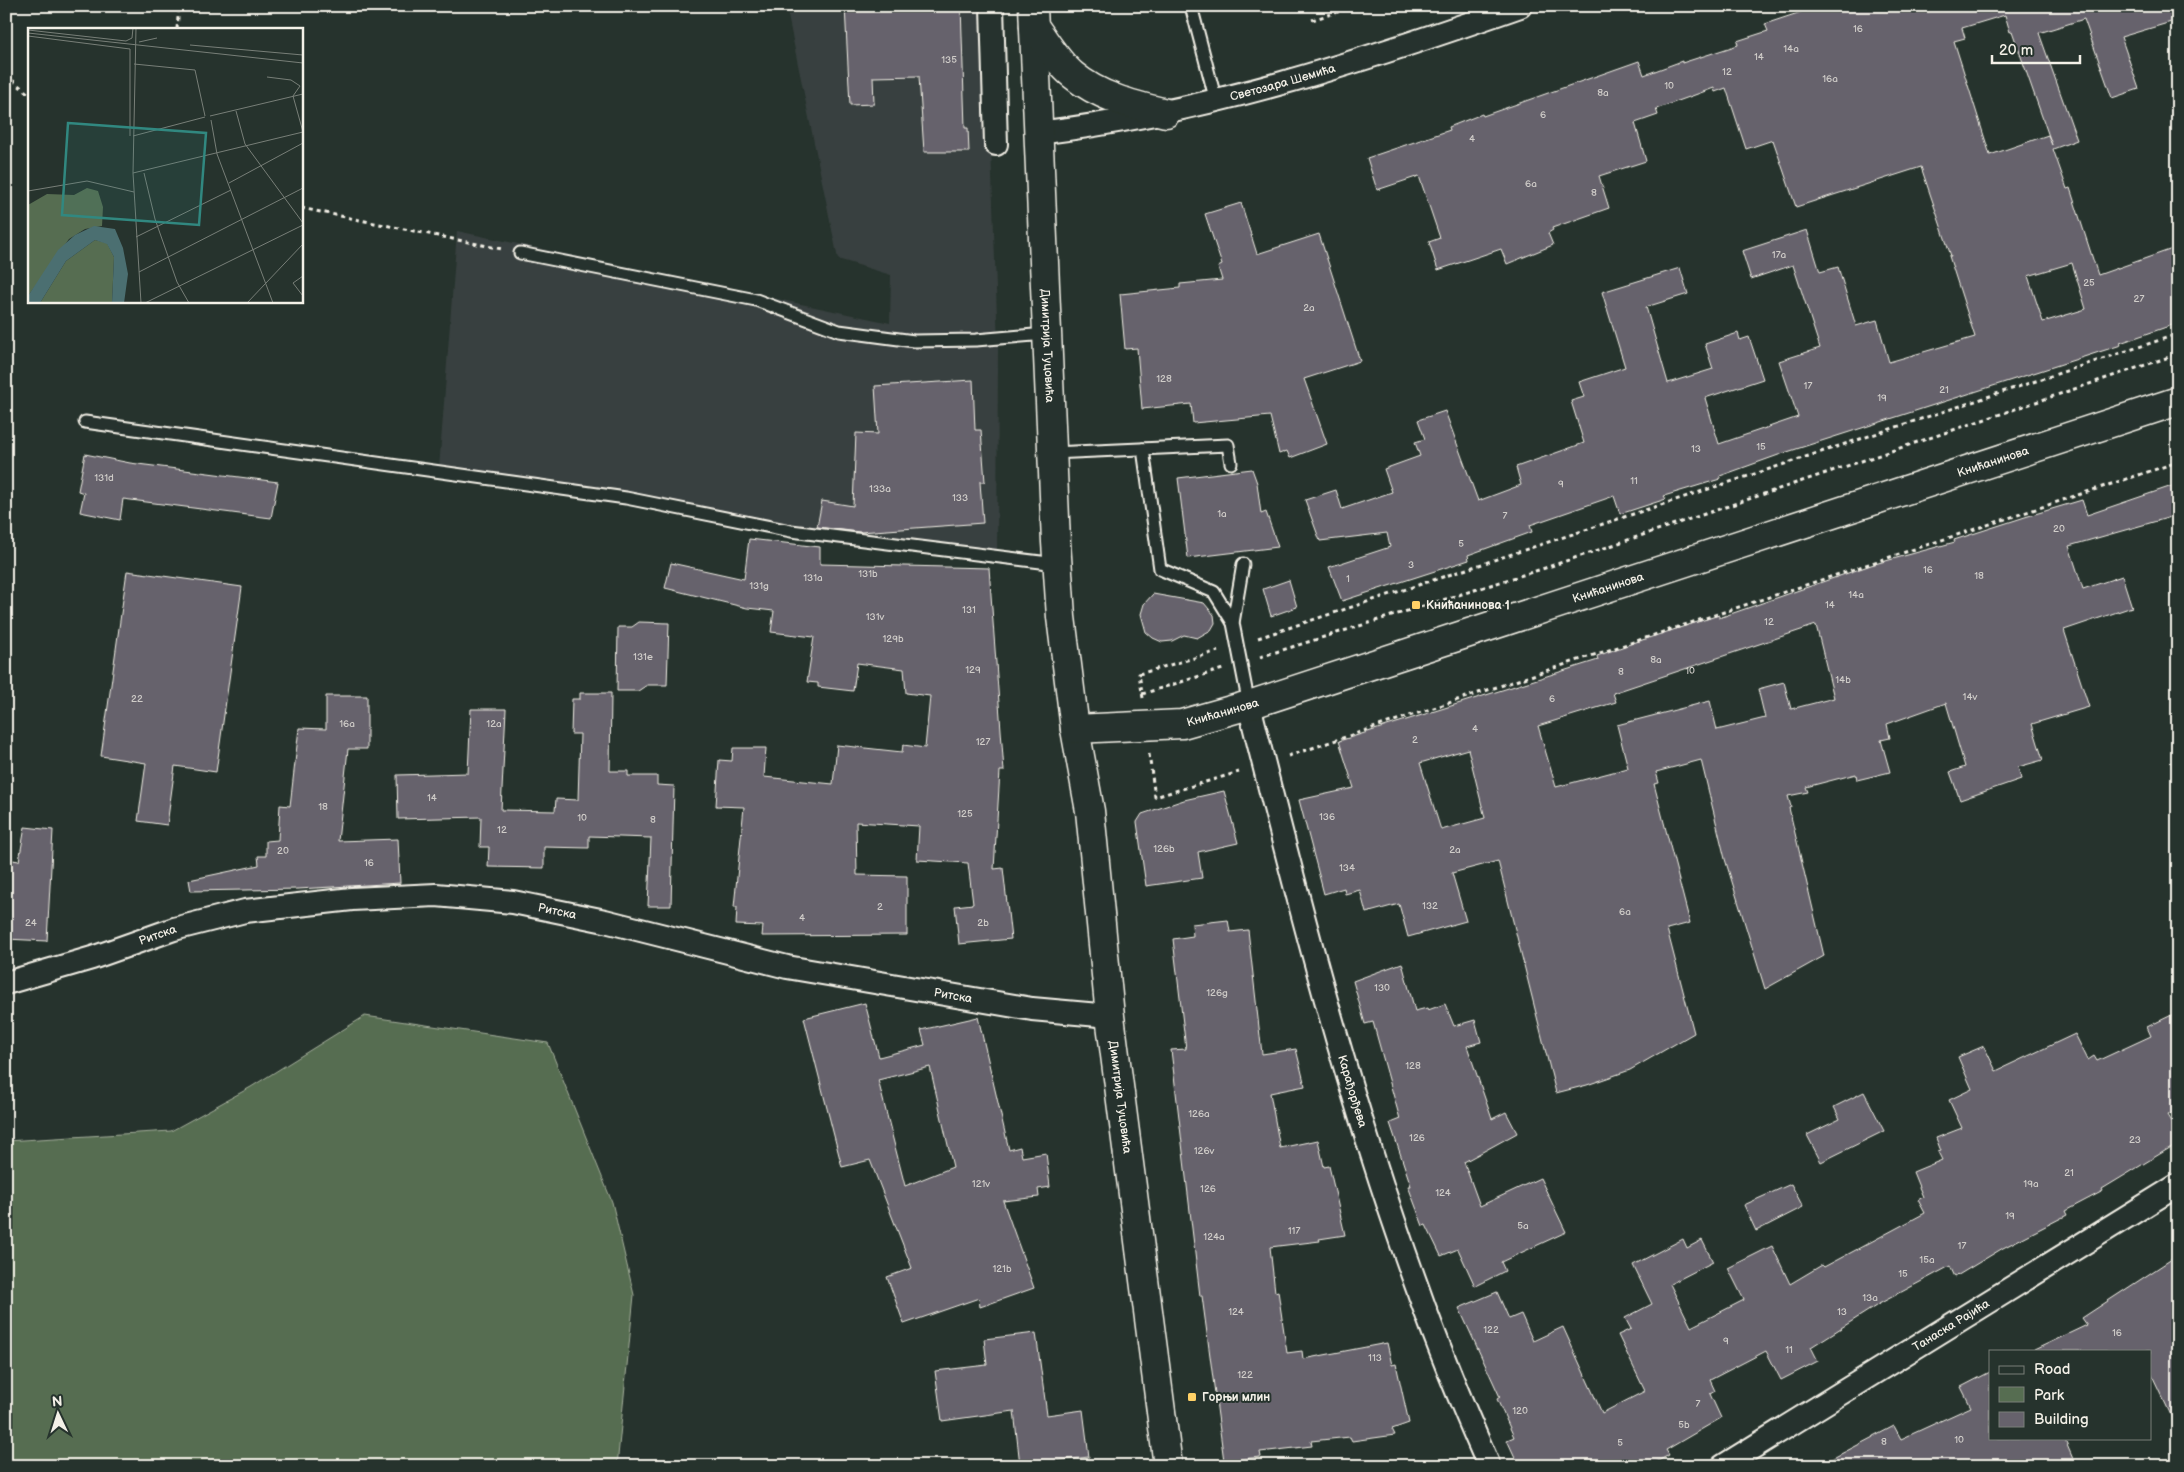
<svg xmlns="http://www.w3.org/2000/svg" width="2184" height="1472" viewBox="0 0 2184 1472" font-family="'Balsamiq Sans',sans-serif">
<style>
.built{fill:#394140}
.green{fill:#566d51;stroke:#a5af9c}
.building{fill:#66626c;stroke:#f4f1e8;fill-rule:evenodd}
.lines{fill:none;stroke-linecap:round;stroke-linejoin:round}
.service-casing{stroke:#f4f1e8;stroke-width:15}
.minor-casing{stroke:#f4f1e8;stroke-width:26}
.tertiary-casing{stroke:#f4f1e8;stroke-width:31}
.secondary-casing{stroke:#f4f1e8;stroke-width:31}
.path{stroke:#f4f1e8;stroke-width:3;stroke-dasharray:4 4;stroke-linecap:butt}
.service{stroke:#26332d;stroke-width:11}
.minor{stroke:#26332d;stroke-width:22}
.tertiary{stroke:#26332d;stroke-width:28}
.secondary{stroke:#26332d;stroke-width:28}
.poi-dot{fill:#ffd166;stroke:#26332d;stroke-width:2}
.labels{text-anchor:middle;stroke-width:4;stroke-linejoin:round;paint-order:stroke}
.number-label{font-size:10px;fill:#d0cdc9}
.street-label{font-size:12px;fill:#f4f1e8;stroke:#26332d}
.poi-label{font-size:12px;font-weight:bold;fill:#f4f1e8;stroke:#26332d;text-anchor:start}
.inset-road{fill:none;stroke:#787f78;stroke-width:1}
.view{fill:#318880;fill-opacity:0.15;stroke:#318880;stroke-width:2.5}
.inset-edge{fill:none;stroke:#f4f1e8;stroke-width:2.5}
</style>
<rect width="100%" height="100%" fill="#26332d"/>
<filter id="ink" filterUnits="userSpaceOnUse"><feTurbulence type="fractalNoise" baseFrequency=".02" numOctaves="2"/><feDisplacementMap in="SourceGraphic" scale="10" xChannelSelector="R" yChannelSelector="G"/><feConvolveMatrix kernelMatrix="1 2 1 2 8 2 1 2 1" color-interpolation-filters="sRGB"/></filter>
<g filter="url(#ink)">
<path class="built" d="M786 6H986L998 346 997 563 747 529 555 480 439 469 457 231 890 323 891 275 838 259Z"/>
<path class="green" d="M365 1016 548 1043 612 1202 634 1295 617 1466H6V1141L171 1131 251 1087Z"/>
<g class="building">
<path d="M845 6H961L965 128H968L969 152H924L919 76 873 77 874 104 850 105Z"/>
<path d="M1819 6H2178V20L2121 37 2139 89 2112 98 2084 19 2039 33 2077 140 2053 149 2067 189 2070 188 2098 275 2178 247V323L2120 343 2121 345 1784 453 1720 476V479L1664 496 1666 499 1620 514 1614 496 1530 525 1532 532 1468 555 1469 560 1342 601 1329 567 1390 547 1387 533 1320 541 1305 500 1336 490 1342 509 1392 492 1384 469 1420 456 1415 442 1425 439 1418 420 1445 411 1478 501 1521 485 1516 467 1584 443 1571 401 1584 397 1579 382 1625 367 1602 292 1680 268 1688 294 1646 307 1668 383 1713 369 1705 344 1738 333 1740 340 1749 337 1763 379 1705 398 1719 444 1798 417 1779 361 1820 348 1793 265 1751 279 1742 251 1807 230 1820 272 1838 267 1856 326 1877 320 1889 362 1975 337 1949 256H1951L1921 167 1796 207 1773 140 1746 149 1726 88 1715 92 1714 88 1656 109 1658 115 1635 123 1646 161 1599 176 1609 208 1552 228 1553 230 1548 233 1553 245 1507 264 1501 249 1438 270 1429 242 1440 238 1419 176 1377 190 1367 158 1450 130 1449 127 1482 114 1483 116 1639 61 1644 75 1682 61V63L1738 45 1737 41 1768 31 1765 24ZM2005 15 2010 32 2012 31 2052 145 2048 135 1990 155 1954 41 1965 38 1962 28ZM2072 263 2086 309 2043 322 2028 276Z"/>
<path d="M1241 203 1257 254 1319 234 1360 361 1304 379 1327 444 1290 458 1287 451 1279 454 1270 416 1193 423 1191 404 1142 409 1137 348 1125 349 1120 294 1180 288V284L1222 280 1218 267 1222 265 1205 214Z"/>
<path d="M973 380 975 430H981L985 482H980L983 523 860 532 817 527 822 501 853 506 856 433 878 434 875 386Z"/>
<path d="M85 454 130 463 278 482 271 518 123 499 120 520 80 512 84 493 78 491Z"/>
<path d="M1252 469 1257 483 1261 514 1266 512 1278 547 1188 558 1178 478Z"/>
<path d="M2178 484V515L2069 546 2083 589 2122 576 2132 607 2064 630 2089 707 2032 724 2043 760 2018 767 2021 779 1960 800 1950 772 1965 767 1946 703 1887 724 1890 738 1881 740 1890 772 1857 780 1856 774 1806 787 1808 792 1788 796 1791 807 1789 808 1824 956 1765 989 1725 859 1701 760 1656 772 1659 783 1654 784 1690 923 1667 929 1694 1033 1630 1070 1587 1085 1556 1093 1498 861 1452 873 1466 921 1408 937 1399 904 1366 913 1360 890 1345 894 1344 888 1324 894 1299 800 1354 788 1339 741 1598 660 1597 656 1633 643 1719 615V618L1871 565 1955 542 1954 540 2025 517 2082 500 2087 515ZM1816 625 1834 698 1791 709 1784 682 1758 689 1765 718 1717 730 1710 701 1617 725 1628 768 1556 787 1538 726 1616 702 1613 693ZM1468 749 1485 818 1441 830 1420 763Z"/>
<path d="M749 539 820 547V564L989 568 1004 771H1000L994 869 1003 868 1011 939 959 944 955 906 973 904 968 863 917 860 919 826 856 822 857 875 907 876V935L762 936 763 926 736 925 737 907H734L744 807 716 806 719 760 732 761 733 748H766L764 777 833 784 837 745 902 752 903 745 925 748 930 696 906 693 904 669 857 663 853 691 818 687V683L807 682 814 637 771 632 774 611 747 608 665 588 671 563 744 579Z"/>
<path d="M127 571 242 587 216 772 175 766 167 825 138 821 146 763 101 756Z"/>
<path d="M1289 580 1297 607 1271 616 1263 589Z"/>
<path d="M1153 594 1204 603 1214 615 1215 623 1211 630 1197 638 1184 635 1172 641 1162 642 1153 638 1146 632 1141 614 1144 604Z"/>
<path d="M639 622 669 623 667 685H647L638 691H617L618 627H632Z"/>
<path d="M580 693H611L610 771H628V776H657V785L674 786 671 906H648L651 838 589 836V848L544 847V868L488 867 489 847H480L481 817 398 819 397 775 468 773 471 709H506L501 810 555 811 556 799 578 800 580 734H571L572 699H580Z"/>
<path d="M326 696H367V749H348L338 841 398 839 400 883 298 889 191 891 189 880 259 865 258 856H266V841L278 840 280 805 290 806 299 728 326 729Z"/>
<path d="M1224 791 1238 843 1198 852 1202 878 1146 886 1137 822 1142 814 1184 800Z"/>
<path d="M25 827 53 830 47 941 6 939V859L19 861Z"/>
<path d="M1228 920 1230 932 1248 930 1262 1054 1296 1049 1305 1086 1270 1093 1280 1148 1318 1140 1324 1167 1329 1166 1345 1235 1319 1239 1320 1241 1270 1247 1275 1292 1278 1291 1287 1353 1302 1351 1303 1359 1387 1343 1392 1365 1396 1364 1409 1423 1392 1429 1395 1435 1352 1441 1350 1437 1311 1441 1312 1446 1260 1452 1261 1457 1224 1461 1202 1296H1200L1171 1050 1186 1049 1173 939 1193 936 1192 924Z"/>
<path d="M1402 963 1415 1011 1427 1008 1428 1010 1445 1004 1454 1026 1475 1020 1481 1042 1467 1046 1492 1119 1506 1112 1517 1133 1464 1162 1480 1206 1540 1178 1566 1232 1501 1262 1505 1271 1475 1286 1458 1249 1441 1256 1426 1225 1423 1226 1408 1186H1411L1390 1123 1400 1119 1373 1022 1365 1024 1353 981Z"/>
<path d="M865 1003 879 1057 925 1045 921 1030 978 1017 1009 1150 1020 1147 1022 1157 1046 1153 1050 1187 1038 1189 1039 1197 1003 1201 1034 1288 980 1307 979 1298 904 1324 887 1277 912 1268 870 1160 842 1167 804 1018ZM930 1067 953 1167 905 1186 878 1080Z"/>
<path d="M2178 1012V1110L2167 1115 2178 1133V1143L2102 1189 2103 1191 2065 1211 2067 1215 2003 1248 1955 1277 1950 1266 1879 1304 1811 1347 1818 1361 1781 1380 1766 1351 1710 1380 1715 1391 1710 1394 1721 1418 1666 1450 1669 1455 1649 1466H1519L1507 1440 1514 1437 1497 1399 1500 1397 1459 1308 1497 1292 1509 1319 1521 1314 1533 1341 1563 1327 1602 1413 1645 1391 1618 1335 1631 1329 1625 1318 1652 1304 1633 1265 1683 1239 1687 1248 1702 1240 1713 1262 1670 1284 1691 1327 1744 1300 1728 1268 1772 1246 1790 1284 1822 1265 1824 1267 1925 1213 1918 1200 1923 1197 1913 1172 1942 1160 1938 1152 1941 1151 1936 1138 1962 1128 1949 1100 1972 1089 1958 1057 1984 1046 1996 1071 2075 1034 2088 1060 2094 1056 2097 1061 2151 1036 2147 1027Z"/>
<path d="M1864 1092 1884 1131 1821 1162 1807 1135 1840 1119 1834 1107Z"/>
<path d="M1791 1184 1803 1207 1756 1231 1744 1205Z"/>
<path d="M2178 1255V1430L2150 1371V1351H2032L2087 1325 2082 1318Z"/>
<path d="M1036 1333 1047 1415 1083 1410 1089 1457 1020 1465 1014 1411 942 1421 935 1371 987 1365 984 1339Z"/>
<path d="M1990 1372V1438H2064L2076 1466H1818L1894 1426 1901 1439 1971 1407 1961 1387Z"/>
</g>
<g class="lines">
<defs>
<g id="service">
<path d="M1191 6 1216 101"/>
<path d="M520 253 756 300 839 331 914 341 976 340 1046 334"/>
<path d="M85 422 626 498 791 531 1057 564"/>
<path d="M1143 449 1160 569 1214 592 1233 623"/>
<path d="M1052 453 1228 445 1231 463"/>
<path d="M1243 564 1233 623 1249 705"/>
</g>
<g id="minor">
<path d="M992 6 996 144"/>
<path id="s1" d="M1038 133C1206 113 1360 62 1520 6"/>
<path id="s2" d="M1249 705C1298 901 1348 1097 1417 1287 1438 1347 1463 1407 1489 1466"/>
<path id="s3" d="M6 983 92 958 174 929 245 911 352 899 436 895 513 902 605 921 787 967 1032 1009 1110 1016"/>
<path id="s4" d="M1723 1466 2178 1185"/>
</g>
<g id="tertiary">
<path id="s5" d="M1075 729 1090 811 1110 1016 1168 1466"/>
</g>
<g id="secondary">
<path id="s6" d="M1033 6 1056 542 1061 617 1075 729 1182 724 1249 705 2178 401"/>
<path d="M1034 26C1046 42 1057 62 1073 75 1099 97 1133 105 1166 113"/>
</g>
</defs>
<use href="#service" class="service-casing"/>
<use href="#minor" class="minor-casing"/>
<use href="#tertiary" class="tertiary-casing"/>
<use href="#secondary" class="secondary-casing"/>
<g class="path">
<path d="M1312 20 1357 6"/>
<path d="M177 29 179 6"/>
<path d="M6 75 29 94"/>
<path d="M301 208 502 249"/>
<path d="M1258 638 2178 334"/>
<path d="M1260 657 1545 568 2178 354"/>
<path d="M1142 694 1223 669"/>
<path d="M1143 698 1139 674 1218 651"/>
<path d="M1149 754 1155 797 1239 772"/>
<path d="M1288 756 2178 462"/>
</g>
<use href="#service" class="service"/>
<use href="#minor" class="minor"/>
<use href="#tertiary" class="tertiary"/>
<use href="#secondary" class="secondary"/>
</g>
</g>
<g class="poi-dot">
<rect x="1411" y="600" width="10" height="10" rx="2.5"/>
<rect x="1187" y="1392" width="10" height="10" rx="2.5"/>
</g>
<g class="labels">
<g class="number-label">
<text x="1858" y="32">16</text>
<text x="1791" y="52">14a</text>
<text x="1759" y="60">14</text>
<text x="949" y="63">135</text>
<text x="1727" y="75">12</text>
<text x="1830" y="82">16a</text>
<text x="1669" y="89">10</text>
<text x="1603" y="96">8a</text>
<text x="1543" y="118">6</text>
<text x="1472" y="142">4</text>
<text x="1531" y="187">6a</text>
<text x="1594" y="196">8</text>
<text x="1779" y="258">17a</text>
<text x="2089" y="286">25</text>
<text x="2139" y="302">27</text>
<text x="1309" y="311">2a</text>
<text x="1164" y="382">128</text>
<text x="1808" y="389">17</text>
<text x="1944" y="393">21</text>
<text x="1882" y="401">19</text>
<text x="1761" y="450">15</text>
<text x="1696" y="452">13</text>
<text x="104" y="481">131d</text>
<text x="1634" y="484">11</text>
<text x="1561" y="487">9</text>
<text x="880" y="492">133a</text>
<text x="960" y="501">133</text>
<text x="1222" y="517">1a</text>
<text x="1505" y="519">7</text>
<text x="2059" y="532">20</text>
<text x="1461" y="547">5</text>
<text x="1411" y="568">3</text>
<text x="1928" y="573">16</text>
<text x="868" y="577">131b</text>
<text x="1979" y="579">18</text>
<text x="813" y="581">131a</text>
<text x="1348" y="582">1</text>
<text x="759" y="589">131g</text>
<text x="1856" y="598">14a</text>
<text x="1830" y="608">14</text>
<text x="969" y="613">131</text>
<text x="875" y="620">131v</text>
<text x="1769" y="625">12</text>
<text x="893" y="642">129b</text>
<text x="643" y="660">131e</text>
<text x="1656" y="663">8a</text>
<text x="973" y="673">129</text>
<text x="1690" y="674">10</text>
<text x="1621" y="675">8</text>
<text x="1843" y="683">14b</text>
<text x="1970" y="700">14v</text>
<text x="137" y="702">22</text>
<text x="1552" y="702">6</text>
<text x="347" y="727">16a</text>
<text x="494" y="727">12a</text>
<text x="1475" y="732">4</text>
<text x="1415" y="743">2</text>
<text x="983" y="745">127</text>
<text x="432" y="801">14</text>
<text x="323" y="810">18</text>
<text x="965" y="817">125</text>
<text x="1327" y="820">136</text>
<text x="582" y="821">10</text>
<text x="653" y="823">8</text>
<text x="502" y="833">12</text>
<text x="1164" y="852">126b</text>
<text x="1455" y="853">2a</text>
<text x="283" y="854">20</text>
<text x="369" y="866">16</text>
<text x="1347" y="871">134</text>
<text x="1430" y="909">132</text>
<text x="880" y="910">2</text>
<text x="1625" y="915">6a</text>
<text x="802" y="921">4</text>
<text x="31" y="926">24</text>
<text x="983" y="926">2b</text>
<text x="1382" y="991">130</text>
<text x="1217" y="996">126g</text>
<text x="1413" y="1069">128</text>
<text x="1199" y="1117">126a</text>
<text x="1417" y="1141">126</text>
<text x="2135" y="1143">23</text>
<text x="1204" y="1154">126v</text>
<text x="2069" y="1176">21</text>
<text x="981" y="1187">121v</text>
<text x="2031" y="1187">19a</text>
<text x="1208" y="1192">126</text>
<text x="1443" y="1196">124</text>
<text x="2010" y="1219">19</text>
<text x="1523" y="1229">5a</text>
<text x="1294" y="1234">117</text>
<text x="1214" y="1240">124a</text>
<text x="1962" y="1249">17</text>
<text x="1927" y="1263">15a</text>
<text x="1002" y="1272">121b</text>
<text x="1903" y="1277">15</text>
<text x="1870" y="1301">13a</text>
<text x="1236" y="1315">124</text>
<text x="1842" y="1315">13</text>
<text x="1491" y="1333">122</text>
<text x="2117" y="1336">16</text>
<text x="1726" y="1344">9</text>
<text x="1789" y="1353">11</text>
<text x="1375" y="1361">113</text>
<text x="1245" y="1378">122</text>
<text x="1698" y="1407">7</text>
<text x="1520" y="1414">120</text>
<text x="1684" y="1428">5b</text>
<text x="1959" y="1443">10</text>
<text x="1884" y="1445">8</text>
<text x="1620" y="1446">5</text>
</g>
<g class="street-label">
<text dy="4" stroke="none"><textPath href="#s1" startOffset="250">Светозара Шемића</textPath></text>
<text dy="4" stroke="none"><textPath href="#s6" startOffset="340">Димитрија Туцовића</textPath></text>
<text dy="4" stroke="none"><textPath href="#s6" startOffset="1684">Книћанинова</textPath></text>
<text dy="4" stroke="none"><textPath href="#s6" startOffset="1279">Книћанинова</textPath></text>
<text dy="4" stroke="none"><textPath href="#s6" startOffset="874">Книћанинова</textPath></text>
<text dy="4" stroke="none"><textPath href="#s3" startOffset="564">Ритска</textPath></text>
<text dy="4" stroke="none"><textPath href="#s3" startOffset="159">Ритска</textPath></text>
<text dy="4" stroke="none"><textPath href="#s3" startOffset="969">Ритска</textPath></text>
<text dy="4" stroke="none"><textPath href="#s2" startOffset="400">Карађорђева</textPath></text>
<text dy="4" stroke="none"><textPath href="#s5" startOffset="371">Димитрија Туцовића</textPath></text>
<text dy="4" stroke="none"><textPath href="#s4" startOffset="268">Танаска Рајића</textPath></text>
</g>
<g class="poi-label">
<text x="1426" y="609">Книћанинова 1</text>
<text x="1202" y="1401">Горњи млин</text>
</g>
</g>
<g transform="translate(28 28)">
<rect width="275" height="275" fill="#26332d"/>
<path d="M59 160 70 163 75 179 74 198 57 201 41 211 0 268V177L19 166 46 167ZM67 212 79 215 86 229 84 275H12L38 233Z" fill="#566d51"/>
<path d="M66 198 87 201 95 220 100 246 96 275H84L86 229 79 216 67 212 38 233 12 275H0V268L30 222 47 207Z" fill="#4b6f71"/>
<path class="inset-road" d="M108 0 105 145 275 104M0 2 98 13 104 10 105 0M0 5 275 35M0 8 102 21V108M111 14 129 10M162 17 275 27M106 36 167 42 177 88M239 49 263 52 272 58 265 68M265 68 275 104M208 83 217 116 275 195M182 88 275 66M183 92 189 126 245 275M105 108 177 89M105 145 113 275M116 145 127 191 149 254 161 275M201 155 275 115M0 163 59 153 106 164M108 209 203 162M111 244 275 160M275 248 265 255 275 268M117 275 275 197M219 275 275 216"/>
<path class="view" d="M40 95 178 105 171 197 34 187Z"/>
<rect width="275" height="275" class="inset-edge"/>
</g>
<rect width="2184" height="1472" fill="none" stroke="#26332d" stroke-width="25"/>
<rect x="12" y="12" width="2159" height="1447" fill="none" stroke="#f4f1e8" stroke-width="2" filter="url(#ink)"/>
<rect x="1989" y="1350" width="162" height="90" fill="#26332d" stroke="#787f78"/>
<rect x="1999" y="1366" width="25" height="8" fill="#26332d" stroke="#787f78"/>
<text x="2034" y="1374" font-size="15" fill="#f4f1e8">Road</text>
<rect x="1999" y="1387" width="25" height="15" fill="#566d51" stroke="#787f78"/>
<text x="2034" y="1400" font-size="15" fill="#f4f1e8">Park</text>
<rect x="1999" y="1412" width="25" height="15" fill="#66626c" stroke="#787f78"/>
<text x="2034" y="1424" font-size="15" fill="#f4f1e8">Building</text>
<g transform="translate(58 1414) rotate(356)" stroke="#26332d" stroke-width="4" paint-order="stroke">
<path d="M0-4L9 19L0 12L-9 19Z" fill="#f4f1e8"/>
<text y="-8" font-size="14" font-weight="bold" text-anchor="middle" fill="#f4f1e8">N</text>
</g>
<path d="M1992 55v8h88v-8" fill="none" stroke="#f4f1e8" stroke-width="2.5"/>
<text x="1999" y="55" font-size="15" fill="#f4f1e8" stroke="#26332d" stroke-width="4" paint-order="stroke">20 m</text>
</svg>
